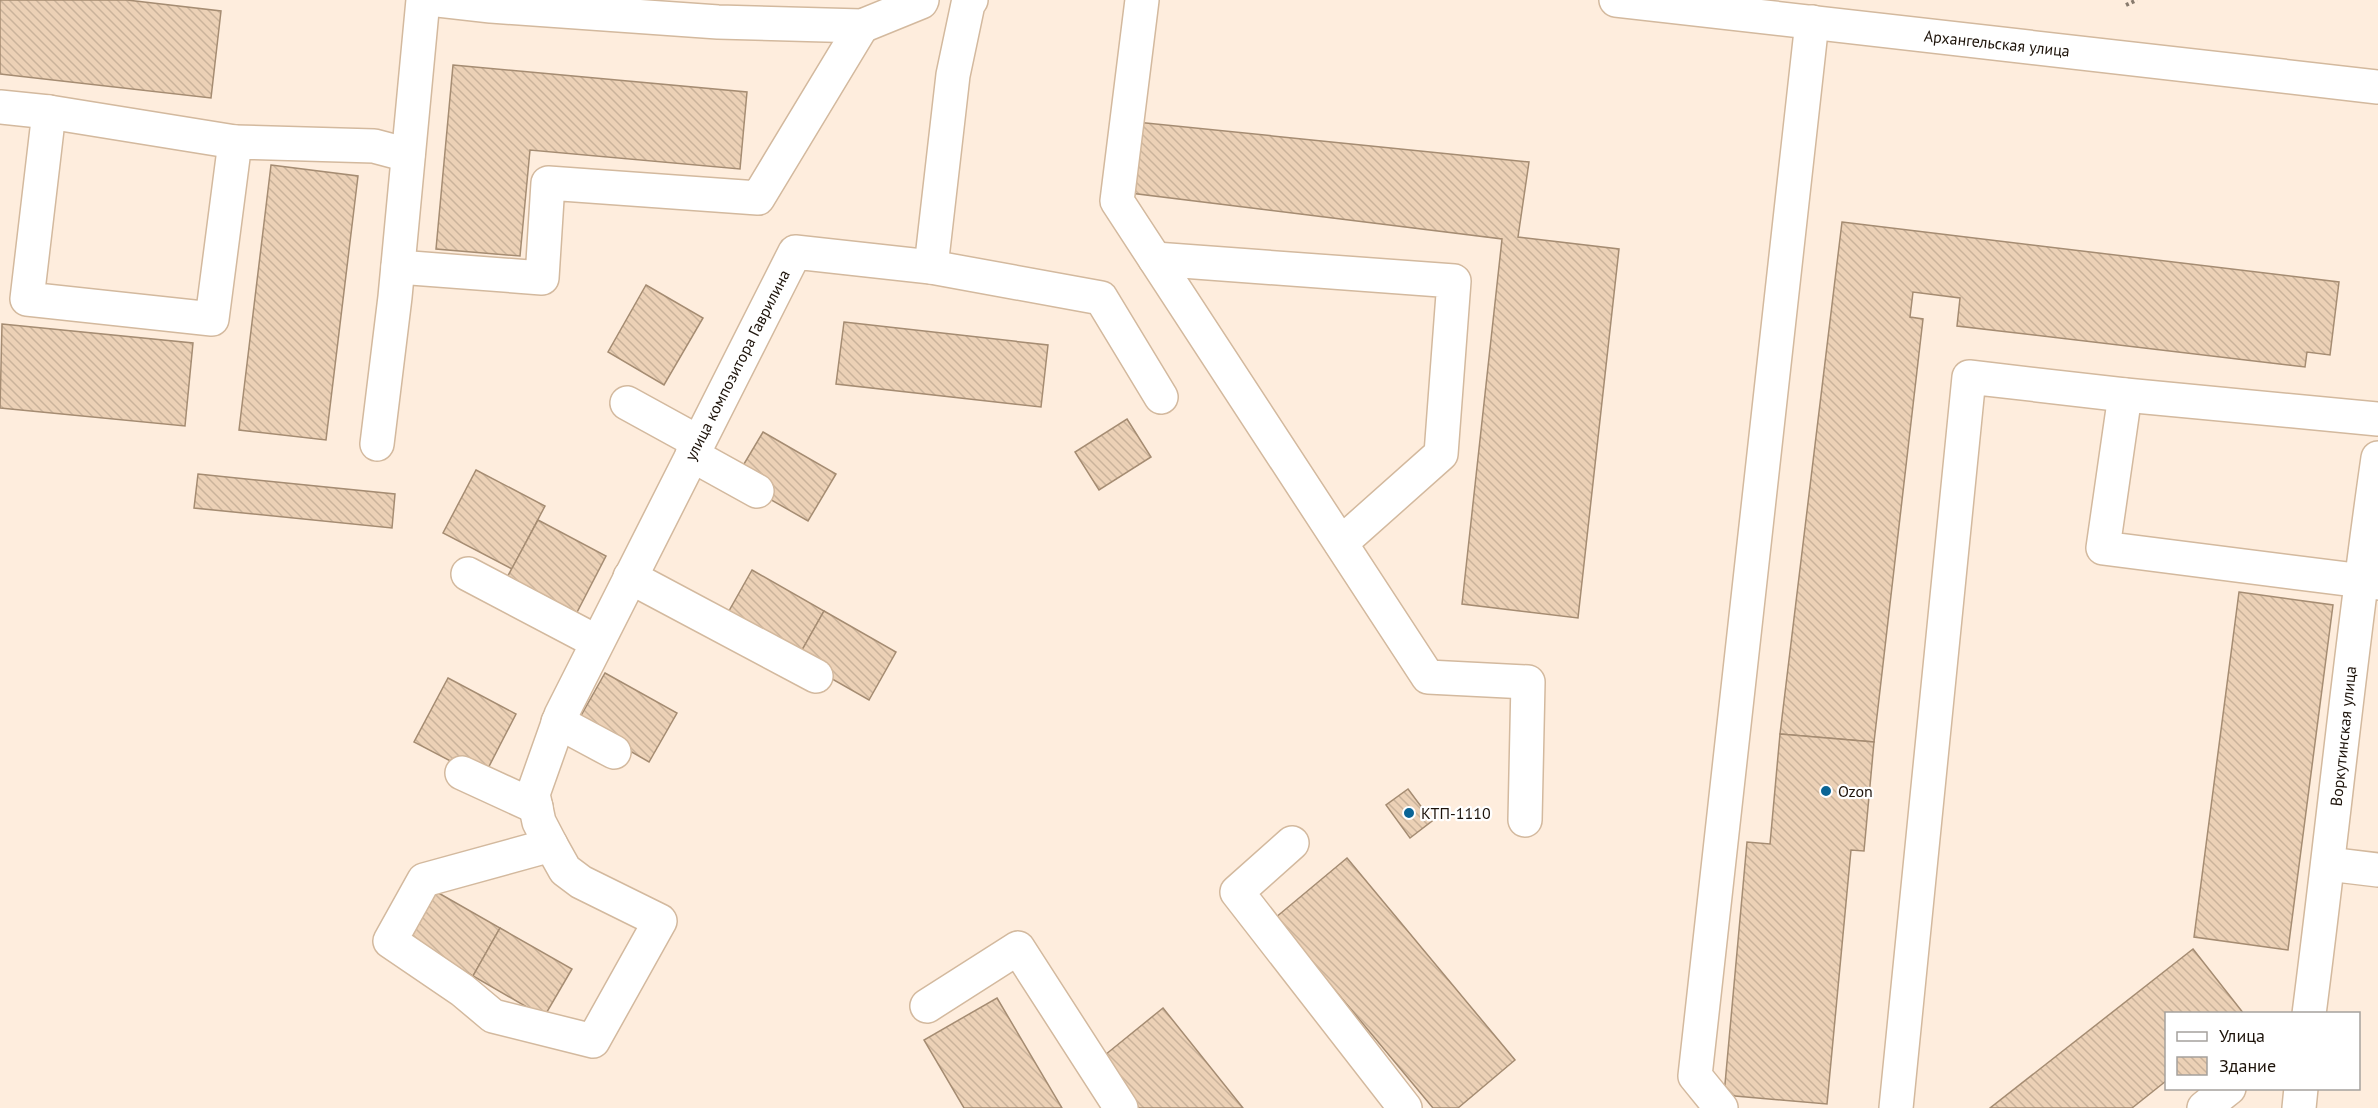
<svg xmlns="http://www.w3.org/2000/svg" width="2378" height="1108" viewBox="0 0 2378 1108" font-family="'PT Sans',sans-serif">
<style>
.building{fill:url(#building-back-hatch);stroke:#a58c72;stroke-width:1.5}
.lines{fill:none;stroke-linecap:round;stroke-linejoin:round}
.minor-casing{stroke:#d3b99e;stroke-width:36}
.path{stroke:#887b6e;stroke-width:4;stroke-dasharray:3 3;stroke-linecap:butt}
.minor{stroke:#fff;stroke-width:33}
.poi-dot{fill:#0a6495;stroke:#fff;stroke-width:2}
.labels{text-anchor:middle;stroke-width:4.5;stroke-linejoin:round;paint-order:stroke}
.street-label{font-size:16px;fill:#1d130a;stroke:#fff}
.poi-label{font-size:16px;fill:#1d130a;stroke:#fff;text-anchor:start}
</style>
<defs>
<pattern id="building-back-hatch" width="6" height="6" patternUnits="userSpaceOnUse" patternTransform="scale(1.5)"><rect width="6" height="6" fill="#ecd1b6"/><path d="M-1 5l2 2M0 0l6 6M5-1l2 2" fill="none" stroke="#cab39b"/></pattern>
</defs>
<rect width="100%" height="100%" fill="#feeddd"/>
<g class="building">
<path d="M0 0H127L221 11 211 98 0 74Z"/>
<path d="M453 65 747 92 740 169 530 150 520 256 436 249Z"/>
<path d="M1136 122 1529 162 1518 237 1619 249 1578 618 1462 604 1502 239 1130 193Z"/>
<path d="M271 165 358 176 326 440 239 430Z"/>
<path d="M1842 222 2339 282 2330 355 2307 352 2305 367 1957 326 1960 298 1913 292 1910 317 1923 319 1874 742 1780 734Z"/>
<path d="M646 285 703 318 664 385 608 352Z"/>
<path d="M844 322 1048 345 1041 407 836 384Z"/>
<path d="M2 324 193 343 185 426 0 408Z"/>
<path d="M1127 419 1151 457 1099 490 1075 452Z"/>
<path d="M763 432 836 474 808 521 735 479Z"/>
<path d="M476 470 545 506 512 569 443 533Z"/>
<path d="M198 474 395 494 392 528 194 508Z"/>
<path d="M538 520 606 556 573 620 504 583Z"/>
<path d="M752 570 824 611 797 659 725 618Z"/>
<path d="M2239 592 2333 605 2288 950 2194 937Z"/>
<path d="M824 611 896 652 869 700 797 659Z"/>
<path d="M605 673 677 713 649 762 578 721Z"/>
<path d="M448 678 516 714 483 778 414 742Z"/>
<path d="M1780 734 1874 742 1864 851 1851 850 1827 1104 1724 1095 1747 842 1770 844Z"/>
<path d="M1408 789 1432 821 1410 838 1386 805Z"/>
<path d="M1347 858 1515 1060 1458 1108H1433L1275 918Z"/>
<path d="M428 887 500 928 473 976 400 935Z"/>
<path d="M500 928 572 969 544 1017 473 976Z"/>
<path d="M2193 949 2244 1014H2166V1081L2132 1108H1990Z"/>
<path d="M997 998 1062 1108H964L924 1040Z"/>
<path d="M1163 1008 1243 1108H1139L1100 1059Z"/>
</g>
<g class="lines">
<defs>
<g id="minor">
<path d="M438 0 491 6 718 22 862 26 921 2 922 0"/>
<path d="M1142 0 1117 201 1428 677 1528 682 1525 820"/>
<path d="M1616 0 2378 87"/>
<path d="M0 107 49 112 27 299 212 319 235 142 374 146 408 155"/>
<path d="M49 112 235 142"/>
<path d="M1155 259 1454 281 1441 454 1341 543"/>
<path d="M398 267 542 278 548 183 758 198 862 26"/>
<path d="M931 267 1101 298 1161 397"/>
<path d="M2125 395 2103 548 2378 583"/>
<path d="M627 403 698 442"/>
<path d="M377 444 395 297 423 0"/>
<path d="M692 455 757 491"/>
<path d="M468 574 597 642"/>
<path d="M630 577 816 676"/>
<path d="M558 722 614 752"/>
<path d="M462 773 536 807"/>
<path d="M1292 843 1237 892 1405 1108"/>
<path d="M551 845 539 822 533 794 561 715 795 252 931 267 953 75 968 4 971 0"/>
<path d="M551 845 565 870 581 882 660 921 593 1041 493 1016 462 990 390 941 424 880Z"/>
<path d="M2328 864 2378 870"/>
<path d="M927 1006 1018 948 1121 1108"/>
<path d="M2309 1014C2333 829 2351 643 2378 458"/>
<path d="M1721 1108 1695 1076 1812 22"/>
<path d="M1896 1108 1969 377 2125 395 2378 419"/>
<path d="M2204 1108 2229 1088"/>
<path d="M2299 1108 2301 1088"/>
</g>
</defs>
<use href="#minor" class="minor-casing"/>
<path class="path" d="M2126 5 2137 0"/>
<use href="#minor" class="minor"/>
</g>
<g class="poi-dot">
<circle cx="1826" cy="791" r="6"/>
<circle cx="1409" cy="813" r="6"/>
</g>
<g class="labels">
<g class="street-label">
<text transform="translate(1997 43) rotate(6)" y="6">Архангельская улица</text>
<text transform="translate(737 365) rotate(-63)" y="6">улица композитора Гаврилина</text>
<text transform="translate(2343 736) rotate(-84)" y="6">Воркутинская улица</text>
</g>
<g class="poi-label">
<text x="1838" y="797">Ozon</text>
<text x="1421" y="819">КТП-1110</text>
</g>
</g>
<rect x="2165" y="1012" width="195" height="78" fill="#ffffff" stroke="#a5a19d" stroke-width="1.5"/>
<rect x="2177" y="1032" width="30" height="9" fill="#ffffff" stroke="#a5a19d" stroke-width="1.5"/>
<text x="2219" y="1042" font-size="18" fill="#1d130a">Улица</text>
<rect x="2177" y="1057" width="30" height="18" fill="url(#building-back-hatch)" stroke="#a5a19d" stroke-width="1.5"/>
<text x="2219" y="1072" font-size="18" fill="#1d130a">Здание</text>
</svg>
